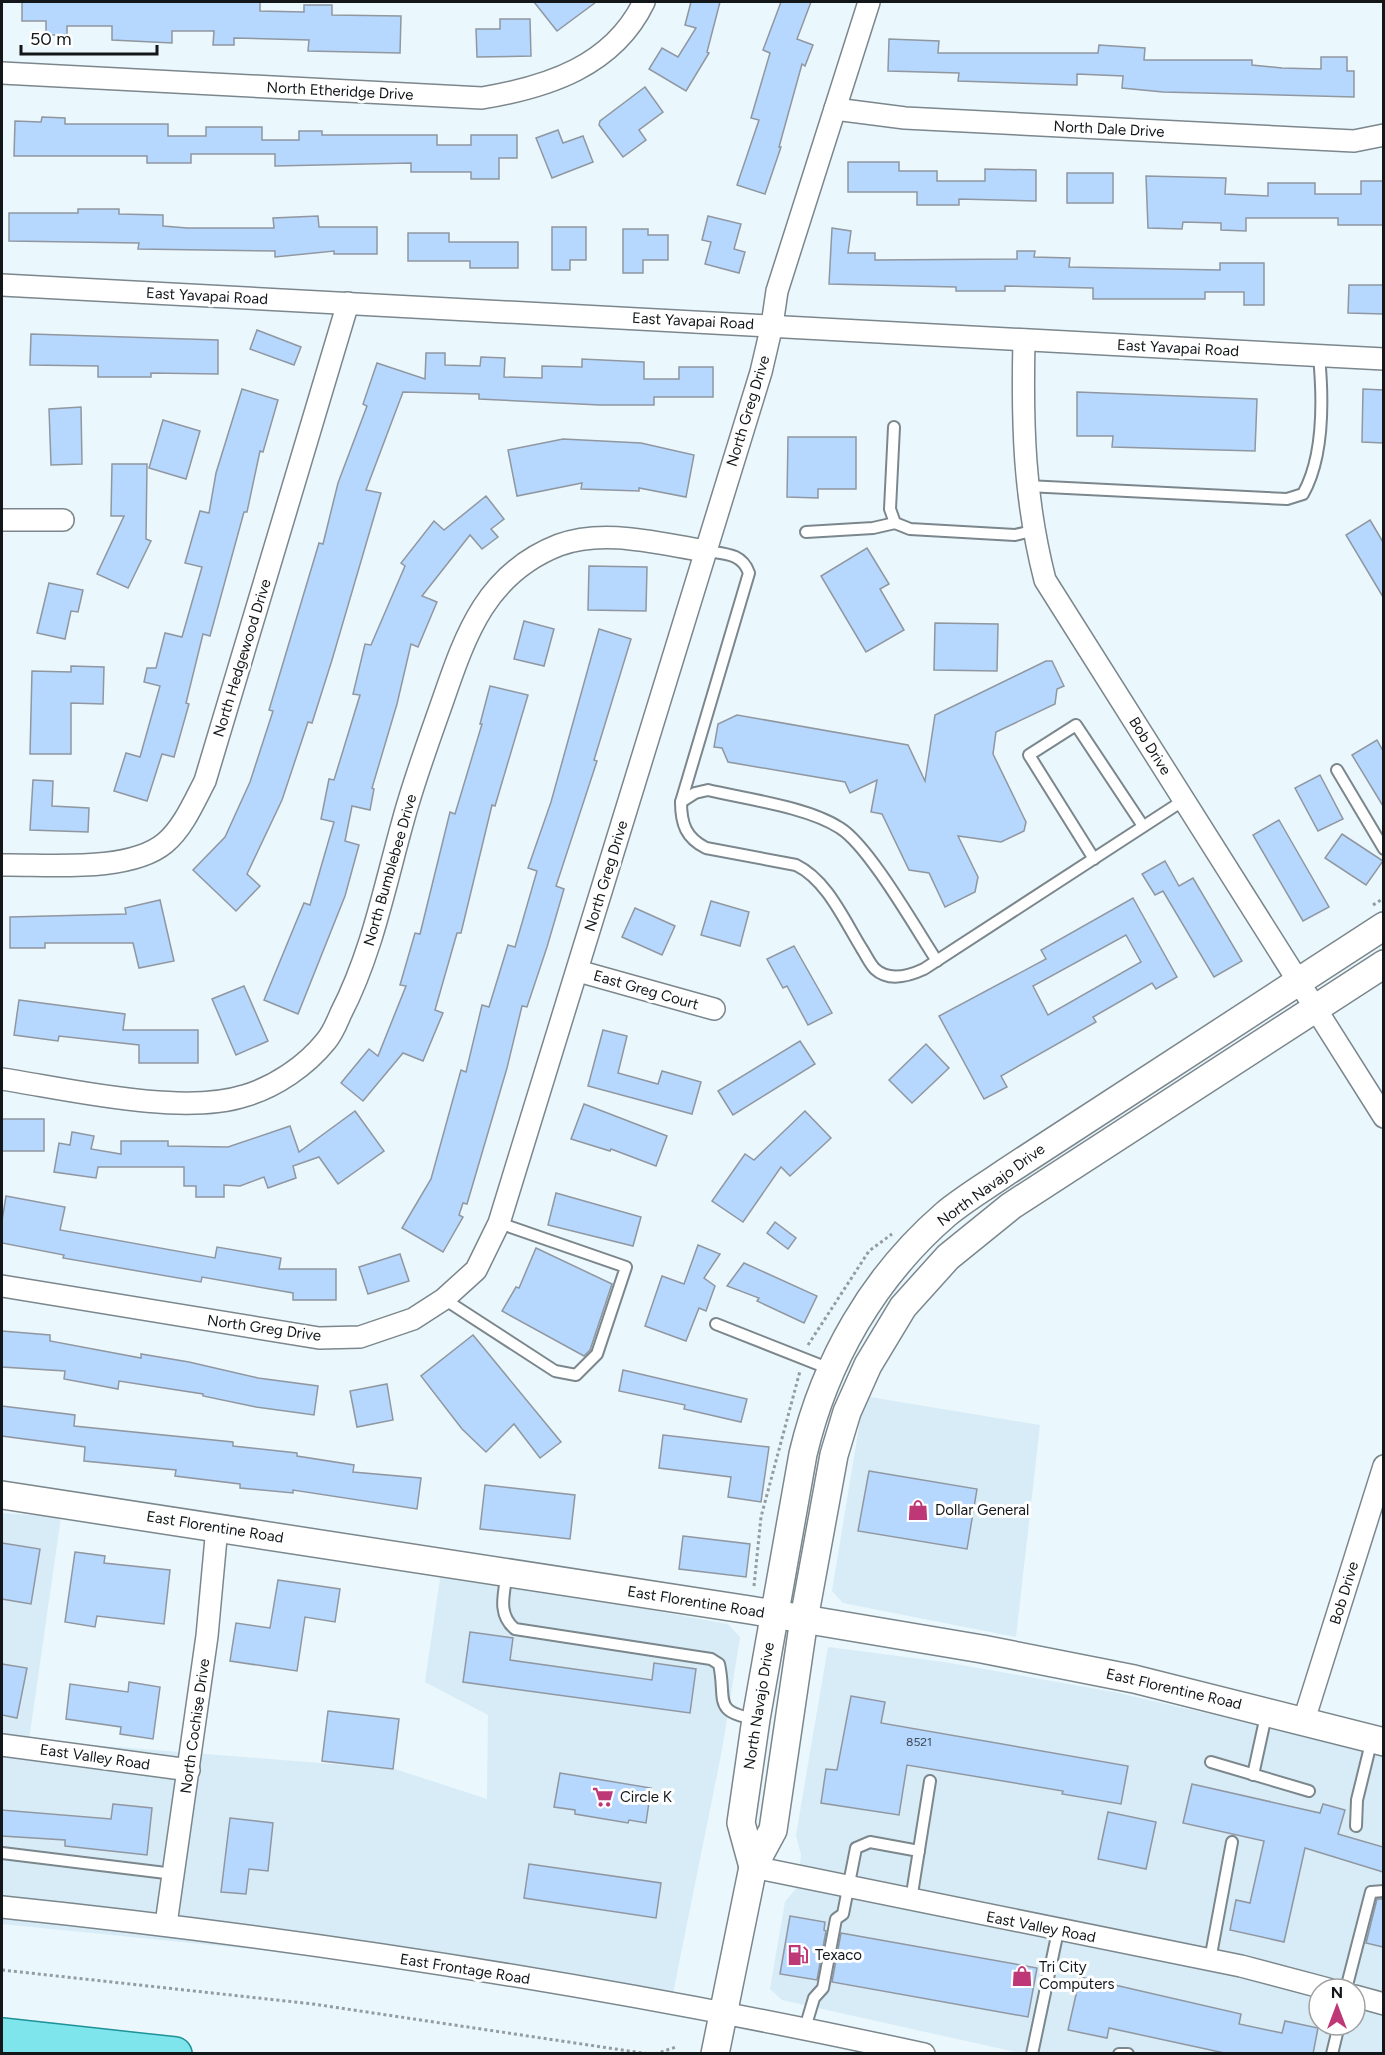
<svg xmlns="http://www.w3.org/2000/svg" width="1385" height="2055" viewBox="0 0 1385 2055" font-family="Figtree,sans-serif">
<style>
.built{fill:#d7ecf6;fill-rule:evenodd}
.building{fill:#b6d7fe;stroke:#9097a0;stroke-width:1.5;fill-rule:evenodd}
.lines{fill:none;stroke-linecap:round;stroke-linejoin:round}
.service-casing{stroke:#7b878c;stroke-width:14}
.minor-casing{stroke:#7b878c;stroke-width:24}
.tertiary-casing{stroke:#7b878c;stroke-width:30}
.primary-casing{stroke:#1f9198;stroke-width:36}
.path{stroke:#939ca1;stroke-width:3;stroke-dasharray:3 3;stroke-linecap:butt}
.service{stroke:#fff;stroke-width:10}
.minor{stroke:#fff;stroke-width:21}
.tertiary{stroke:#fff;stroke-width:27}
.primary{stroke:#7de5eb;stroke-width:33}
.labels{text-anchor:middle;stroke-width:6;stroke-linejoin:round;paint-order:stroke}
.number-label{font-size:12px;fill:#3c4752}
.street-label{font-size:15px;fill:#131719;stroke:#fff}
.poi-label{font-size:15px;fill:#131719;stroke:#fff;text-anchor:start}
</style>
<rect width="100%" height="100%" fill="#eaf7fd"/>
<g class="built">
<path d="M864 1396 1040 1425 1016 1637 843 1603 832 1591Z"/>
<path d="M2 1513 61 1517 29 1740 395 1769 487 1799 488 1715 425 1682 441 1572 728 1624 740 1637 722 1750 669 2013 330 1957 2 1924Z"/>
<path d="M828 1647 944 1662 1114 1692 1383 1754V2053H1020L782 2000 770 1989 785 1902 798 1886 801 1855 796 1835ZM1319 1989H1355V2025H1319Z"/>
</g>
<g class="building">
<path d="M22 2H260V11L304 12V5H332V15L401 16 400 53 308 51 309 40 234 38V45H213L214 31H172V43L112 40V26H67V35H46V21H22Z"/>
<path d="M534 2H596L557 31Z"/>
<path d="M691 2H720L707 52 709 53 686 91 649 69 662 48 678 57 696 28 685 25Z"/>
<path d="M781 2H811L797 39 813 45 805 66 802 64 779 147H781L765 194 737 185 759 120 751 118 770 53 763 50Z"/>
<path d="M500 19H530L531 56 477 57 476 29H500Z"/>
<path d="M889 39 939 41 938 53H1098L1099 45 1145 48 1144 60H1252V65L1282 68 1321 69V57H1347V71H1354V97L1163 92 1122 88 1123 76 1077 74V85L958 81 959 73 888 71Z"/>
<path d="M645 87 663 112 639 130 646 140 623 157 599 125 600 121Z"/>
<path d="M42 117 65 118V124H168V136H206V127H262V140H299V131H322V135H437V145H471V135H517V158H499V179H471V172H411V163L275 166V154H191V163H147V156H14L15 121 41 122Z"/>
<path d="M558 130 563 143 583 136 593 162 552 178 536 138Z"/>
<path d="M848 162H899V171H937V181H985V169L1036 170V201L959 199V205H917V192H848Z"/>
<rect x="1067" y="173" width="46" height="30"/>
<path d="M1146 176 1226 178 1225 194 1268 196V183H1315V194H1361V181H1383V225H1338V218H1246V231L1221 230V223L1183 222 1182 229 1148 228Z"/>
<path d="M78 209H119V214L163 215V226L187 228H274L273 218 318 216 319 227H377V254H334V251L275 257V251L138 249 139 243 9 241V213H78Z"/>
<path d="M708 216 741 224 734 249 745 252 739 273 705 264 711 242 702 240Z"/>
<path d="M552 227H586V260H570V270H552Z"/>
<path d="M832 228 851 231 848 253H875V260L1017 259V251H1035L1034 257 1070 258 1069 267 1220 270V263H1264V305H1244V292H1205V299H1093V288L1005 286V291H956V287L829 284Z"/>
<path d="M623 229H648V235H668V260H643V273H623Z"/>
<path d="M408 233H449V242H518V268H470V261H408Z"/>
<path d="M1349 285H1383V314L1348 313Z"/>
<path d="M257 330 301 347 294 365 250 349Z"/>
<path d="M31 334 218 340V374L151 373V377H98V366L30 365Z"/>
<path d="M426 353H445V365L480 366 481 357 505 358 504 377 542 378V366L582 367V359L644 362V379H679V367H713V397H654V405H600L479 399V394L403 392 366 490 381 493 332 660 312 723 308 722 282 800 247 874 260 886 236 911 193 870 225 837 250 782 273 711 269 710 319 543 323 544 338 483 367 406 363 404 377 363 425 379Z"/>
<path d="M242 389 278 400 263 452 260 451 247 512H244L210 636 203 634 186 703 189 704 174 757 162 754 147 801 114 791 126 753 140 757 160 686 144 682 147 668H156L165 633 182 637 202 567 185 563 200 511 209 513 216 473Z"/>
<path d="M1363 389 1383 390V443L1362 442Z"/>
<path d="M1077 392 1257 399 1255 451 1112 447 1113 436H1077Z"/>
<path d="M81 407 82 464 51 465 49 409Z"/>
<path d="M163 420 200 431 186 479 149 468Z"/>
<path d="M788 437H856V489H818V498L787 497Z"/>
<path d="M563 439 641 443 694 455 686 497 639 488V491L581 489 582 483 517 496 508 450Z"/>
<path d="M112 464H147L146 539 151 541 128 588 97 574 124 516H111Z"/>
<path d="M486 496 504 519 491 529 498 537 482 549 470 535 422 596 437 602 418 647 411 644 397 704 372 788 374 789 370 810 352 806 345 841 359 845 345 896 298 1014 264 1000 304 903 310 905 334 822 321 819 329 779 334 780 360 695 353 694 365 644 371 645 405 566 401 563 434 521 444 530Z"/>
<path d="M1370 520 1383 542V597L1346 535Z"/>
<path d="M867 548 889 584 880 589 904 630 866 652 821 576Z"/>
<path d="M589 566 647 567 646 611 588 610Z"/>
<path d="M49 583 83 590 78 612 71 611 65 639 37 633Z"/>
<path d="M524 621 554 629 544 666 514 659Z"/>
<path d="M935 623 998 624 997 671 934 670Z"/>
<path d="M599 629 631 639 594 760 597 761 556 886 564 889 547 947 527 1007 522 1006 507 1068 467 1204 463 1203 459 1215 463 1217 443 1252 402 1228 431 1179 461 1070 466 1072 482 1005 489 1007 508 945 515 947 537 871 528 868 551 802Z"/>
<path d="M1046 661H1052L1064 686 1057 689 1055 704 996 732 993 754 1026 822 1024 831 1001 842 958 836 978 877 975 892 945 907 929 873 909 870 882 814 871 812 877 780 850 793 845 782 728 762 722 748 714 747 718 724 737 715 908 745 925 781 935 715Z"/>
<path d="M71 666 104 667 103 704 71 703V754H30L32 671 71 672Z"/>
<path d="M490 686 528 695 495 806 492 805 461 933H457L435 1010 443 1013 423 1061 403 1053 363 1101 341 1083 369 1049 378 1056 406 986 400 985 415 933 420 934 450 812 455 814 482 724H480Z"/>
<path d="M1377 740 1383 751V806L1352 755Z"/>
<path d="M1320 775 1343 819 1318 831 1295 788Z"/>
<path d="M33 780 53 781 52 806 89 808 88 832 30 830Z"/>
<path d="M1279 820 1329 907 1303 921 1253 835Z"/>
<path d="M1342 834 1383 861 1366 885 1325 858Z"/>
<path d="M1165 861 1179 886 1193 878 1242 961 1214 977 1163 891 1155 895 1142 874Z"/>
<path d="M1133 898 1177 977 1156 989 1152 983 1093 1017 1096 1022 1001 1076 1007 1087 984 1099 939 1016 1046 959 1041 950ZM1126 935 1141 962 1048 1015 1033 986Z"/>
<path d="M160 900 174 961 139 968 133 943H45V948H10V917L126 914 125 908Z"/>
<path d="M711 901 749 912 740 946 701 935Z"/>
<path d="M635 908 675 926 662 955 622 937Z"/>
<path d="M794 946 832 1013 808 1025 787 986 783 988 767 959Z"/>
<path d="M244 986 268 1041 236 1055 212 999Z"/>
<path d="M19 1000 125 1014 123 1030H198V1063H139V1045L59 1036 58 1041 14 1035Z"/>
<path d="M603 1030 627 1036 618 1073 658 1084 662 1071 701 1082 692 1114 588 1086Z"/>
<path d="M800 1041 815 1064 733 1115 718 1091Z"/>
<path d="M926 1044 949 1068 912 1103 889 1080Z"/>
<path d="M584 1104 667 1136 656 1166 611 1149 610 1151 571 1139Z"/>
<path d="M355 1111 384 1151 338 1184 319 1157 293 1166 296 1178 268 1188 264 1177 240 1186 224 1185V1197H196V1186H184V1167H98L96 1178 54 1172 59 1143 70 1145 72 1132 94 1136 91 1149 121 1154V1141H168V1146L228 1147 290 1126 299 1152Z"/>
<path d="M805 1111 831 1138 790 1176 781 1167 743 1222 712 1201 745 1154 754 1160Z"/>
<rect x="2" y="1119" width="42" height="32"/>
<path d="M556 1193 641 1217 633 1246 548 1225Z"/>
<path d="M6 1196 65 1207 60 1230 215 1258 217 1247 281 1258 279 1269H336V1300H293V1293L202 1277 201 1282 63 1258 64 1255 2 1243V1221Z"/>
<path d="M775 1222 796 1238 788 1249 767 1233Z"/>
<path d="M698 1245 720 1254 704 1278 715 1286 706 1311 699 1308 686 1341 645 1326 662 1276 684 1284Z"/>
<path d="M536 1248 612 1284 590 1350 584 1356 502 1311 516 1287 519 1288Z"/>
<path d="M400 1254 409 1281 368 1294 359 1267Z"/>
<path d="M744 1263 817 1296 804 1323 757 1301 759 1298 727 1286Z"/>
<path d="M2 1331 50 1335V1341L141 1358V1354L189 1362 258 1378 318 1386 314 1415 256 1407 203 1396V1394L119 1381 118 1389 64 1379 65 1371 2 1367Z"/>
<path d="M473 1335 561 1442 540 1458 514 1424 486 1452 462 1429 421 1376Z"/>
<path d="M623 1370 747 1399 741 1422 684 1409 685 1405 619 1391Z"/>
<path d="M387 1384 393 1420 357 1427 350 1391Z"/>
<path d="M2 1406 75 1415 74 1426 233 1442V1446L297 1453V1456L354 1465 353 1472 421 1478 417 1509 293 1490V1493L240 1488V1484L175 1476 176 1470 84 1461 85 1447 2 1436Z"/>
<path d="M663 1435 769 1447 761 1502 728 1497 731 1477 659 1468Z"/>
<path d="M869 1471 977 1489 967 1549 858 1531Z"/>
<path d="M485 1485 575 1495 570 1539 480 1529Z"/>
<path d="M683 1536 750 1544 746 1577 679 1569Z"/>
<path d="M2 1543 40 1549 31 1604 2 1599Z"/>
<path d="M75 1552 105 1556 104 1563 170 1570 164 1624 97 1616 95 1627 65 1622Z"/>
<path d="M278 1580 340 1589 335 1622 305 1617 297 1671 230 1661 236 1623 270 1628Z"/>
<path d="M470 1632 513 1638 510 1660 652 1680 654 1663 696 1669 690 1713 463 1682Z"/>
<path d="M2 1664 27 1668 17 1718 2 1715Z"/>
<path d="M129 1682 160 1687 153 1739 120 1734 121 1727 66 1719 70 1684 128 1692Z"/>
<path d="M851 1696 885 1702 881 1723 1128 1766 1121 1804 1062 1794 1063 1791 907 1765 899 1815 821 1803 826 1769 837 1770Z"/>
<path d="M328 1711 399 1719 393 1769 322 1761Z"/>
<path d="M560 1773 651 1788 646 1823 629 1820 628 1823 575 1814V1810L554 1807Z"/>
<path d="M1192 1784 1320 1813 1323 1804 1345 1810 1338 1834 1383 1847V1872L1305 1848 1284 1942 1230 1930 1236 1900 1250 1903 1264 1841 1183 1823Z"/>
<path d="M113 1804 152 1808 147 1855 65 1846V1840L2 1836V1810L111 1819Z"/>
<path d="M1108 1812 1156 1822 1146 1869 1098 1859Z"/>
<path d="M230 1818 273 1823 268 1871 249 1869 246 1894 221 1892Z"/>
<path d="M529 1864 661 1883 656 1918 524 1898Z"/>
<path d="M1377 1899H1383V1947L1366 1943Z"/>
<path d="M790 1916 825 1922 824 1930 826 1931 817 1980 780 1974Z"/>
<path d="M841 1933 1037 1968 1028 2017 832 1982Z"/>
<path d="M1080 1977 1241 2014 1239 2024 1282 2033 1285 2021 1318 2028 1313 2054H1229L1109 2028 1107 2038 1068 2030Z"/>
</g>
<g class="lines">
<defs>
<g id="service">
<path d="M894 427 890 509 895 523 910 529 1015 535 1032 531"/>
<path d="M1027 486 1287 499 1303 494C1324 457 1323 398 1319 356"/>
<path d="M806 532 873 528 895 523"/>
<path d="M706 551C725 554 742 553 749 573L681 802C681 824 686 838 706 848L796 865C827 880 844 920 862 949 866 955 870 964 875 969 889 982 909 976 924 969L1184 800"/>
<path d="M1337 770 1384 849"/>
<path d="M681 802 695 793 708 790C746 799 808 807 840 828 869 846 916 929 937 961"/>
<path d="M1094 859 1029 755 1076 725 1143 826"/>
<path d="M444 1299 555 1371 576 1375 597 1354 626 1267 499 1223"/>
<path d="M716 1324 830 1369"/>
<path d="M507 1573C504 1594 497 1614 515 1629L711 1659 719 1664C727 1700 711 1712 756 1719"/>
<path d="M1211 1762 1309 1791"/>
<path d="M1253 1775 1267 1711"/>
<path d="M1356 1826 1357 1800 1372 1739"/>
<path d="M2 1853 174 1874"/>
<path d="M911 1900 930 1781"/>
<path d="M1210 1960 1232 1842"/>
<path d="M1346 1989 1371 1892 1384 1891"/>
<path d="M805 2028 814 1998 823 1988 836 1919 843 1914 856 1848 870 1842 919 1851"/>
<path d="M1032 2054 1058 1931"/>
<path d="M1119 2054H1128"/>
<path d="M1332 2054 1339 2025"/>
</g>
<g id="minor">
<path d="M2 73 482 98C548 87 613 66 644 2"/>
<path d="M835 109 905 118 1354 141 1384 135"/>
<path d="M2 285 1384 359"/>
<path d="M1024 340C1022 425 1024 498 1045 580L1384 1117"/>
<path d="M2 520H63"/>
<path d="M2 865C47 864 129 873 165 843 183 828 194 802 205 781L348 303"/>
<path d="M578 971 714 1009"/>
<path d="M2 1079C67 1089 181 1116 244 1096 275 1087 306 1066 326 1041 333 1033 337 1022 341 1013 372 953 385 885 403 821 414 780 429 740 443 700 466 633 487 573 559 545 605 528 659 544 706 551"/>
<path d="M2 1286 319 1338 360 1337 413 1319 444 1299 476 1270 499 1223 761 372 772 325 777 291 869 2"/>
<path d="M1304 1720 1384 1466"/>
<path d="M2 1745 189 1770"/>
<path d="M753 1867 1241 1966 1328 1989"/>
<path d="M2 1907C311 1939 620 1988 924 2054"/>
<path d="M166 1924 207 1636 217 1527"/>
<path d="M1355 1996 1384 2004"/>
</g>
<g id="tertiary">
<path d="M2 1495 750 1610 982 1649 1134 1679 1384 1742"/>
<path d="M753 1867 741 1823 756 1719 803 1454C825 1361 873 1277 946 1214 964 1199 986 1186 1006 1172L1384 926"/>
<path d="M715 2054 753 1867 773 1830 804 1619 834 1455 847 1412 868 1365 903 1307 948 1257 1011 1206 1384 964"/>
</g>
<path id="primary" d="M2 2035 175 2054"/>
</defs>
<use href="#service" class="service-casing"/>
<use href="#minor" class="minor-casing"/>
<use href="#tertiary" class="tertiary-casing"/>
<use href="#primary" class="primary-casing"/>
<g class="path">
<path d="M1373 905 1384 898"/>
<path d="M808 1345 869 1251 892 1234"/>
<path d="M754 1586 761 1517 800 1371"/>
<path d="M2 1970 313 2004 649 2054"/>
<path d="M655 2054 676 2047"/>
</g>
<use href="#service" class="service"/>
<use href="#minor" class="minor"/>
<use href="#tertiary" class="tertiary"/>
<use href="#primary" class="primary"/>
</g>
<defs>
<symbol id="shop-bare" viewBox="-9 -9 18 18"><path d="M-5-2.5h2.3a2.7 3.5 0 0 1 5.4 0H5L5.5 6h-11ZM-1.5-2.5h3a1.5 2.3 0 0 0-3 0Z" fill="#be3776" stroke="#fff" stroke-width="2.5" paint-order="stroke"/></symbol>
<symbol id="supermarket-bare" viewBox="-9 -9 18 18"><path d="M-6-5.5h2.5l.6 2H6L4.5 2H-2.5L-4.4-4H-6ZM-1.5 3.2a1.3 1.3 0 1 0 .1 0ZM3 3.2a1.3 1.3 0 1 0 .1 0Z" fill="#be3776" stroke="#fff" stroke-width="2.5" paint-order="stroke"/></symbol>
<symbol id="fuel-bare" viewBox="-9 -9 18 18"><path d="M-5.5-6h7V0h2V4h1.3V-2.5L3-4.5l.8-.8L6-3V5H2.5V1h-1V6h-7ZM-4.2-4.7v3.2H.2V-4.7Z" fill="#be3776" stroke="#fff" stroke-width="2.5" paint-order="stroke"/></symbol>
</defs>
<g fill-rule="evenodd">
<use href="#shop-bare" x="903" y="1495" width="30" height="30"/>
<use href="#supermarket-bare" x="588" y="1782" width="30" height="30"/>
<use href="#fuel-bare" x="783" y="1940" width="30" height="30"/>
<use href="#shop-bare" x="1007" y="1961" width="30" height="30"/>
</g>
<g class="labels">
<g class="number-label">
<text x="919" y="1746">8521</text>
</g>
<g class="street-label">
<text transform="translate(340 91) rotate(3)" y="5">North Etheridge Drive</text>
<text transform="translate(1109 129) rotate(3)" y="5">North Dale Drive</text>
<text transform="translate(207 296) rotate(3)" y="5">East Yavapai Road</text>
<text transform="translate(693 321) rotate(3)" y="5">East Yavapai Road</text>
<text transform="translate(1178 348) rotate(3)" y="5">East Yavapai Road</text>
<text transform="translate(748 411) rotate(-73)" y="5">North Greg Drive</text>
<text transform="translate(242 658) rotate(-73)" y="5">North Hedgewood Drive</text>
<text transform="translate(1150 746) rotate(58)" y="5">Bob Drive</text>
<text transform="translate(390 870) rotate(-74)" y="5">North Bumblebee Drive</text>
<text transform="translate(606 876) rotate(-73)" y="5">North Greg Drive</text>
<text transform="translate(646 990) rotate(16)" y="5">East Greg Court</text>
<text transform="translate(991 1185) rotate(-36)" y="5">North Navajo Drive</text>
<text transform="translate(264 1328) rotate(8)" y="5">North Greg Drive</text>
<text transform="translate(215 1527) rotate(9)" y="5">East Florentine Road</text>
<text transform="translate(1344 1593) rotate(-73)" y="5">Bob Drive</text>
<text transform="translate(696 1602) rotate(9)" y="5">East Florentine Road</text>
<text transform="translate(1174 1689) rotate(13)" y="5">East Florentine Road</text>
<text transform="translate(759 1706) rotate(-81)" y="5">North Navajo Drive</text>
<text transform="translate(195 1726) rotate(-82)" y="5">North Cochise Drive</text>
<text transform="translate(95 1757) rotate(8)" y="5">East Valley Road</text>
<text transform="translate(1041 1927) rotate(11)" y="5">East Valley Road</text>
<text transform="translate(465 1969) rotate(9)" y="5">East Frontage Road</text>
</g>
<g class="poi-label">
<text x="935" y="1515">Dollar General</text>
<text x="620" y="1802">Circle K</text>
<text x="815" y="1960">Texaco</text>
<text x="1039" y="1972">Tri City<tspan x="1039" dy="17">Computers</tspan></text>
</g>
</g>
<rect width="1385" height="2055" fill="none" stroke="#131719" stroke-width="6"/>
<g transform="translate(1337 2007)"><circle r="28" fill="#ffffff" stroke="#a1a2a3" stroke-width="1.5"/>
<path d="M0-4.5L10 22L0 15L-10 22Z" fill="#be3776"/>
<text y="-9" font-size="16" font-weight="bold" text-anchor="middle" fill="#131719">N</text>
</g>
<path d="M21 45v9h136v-9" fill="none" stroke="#131719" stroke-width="3"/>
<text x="30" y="45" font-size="18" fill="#131719" stroke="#ffffff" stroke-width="4.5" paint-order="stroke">50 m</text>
</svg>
